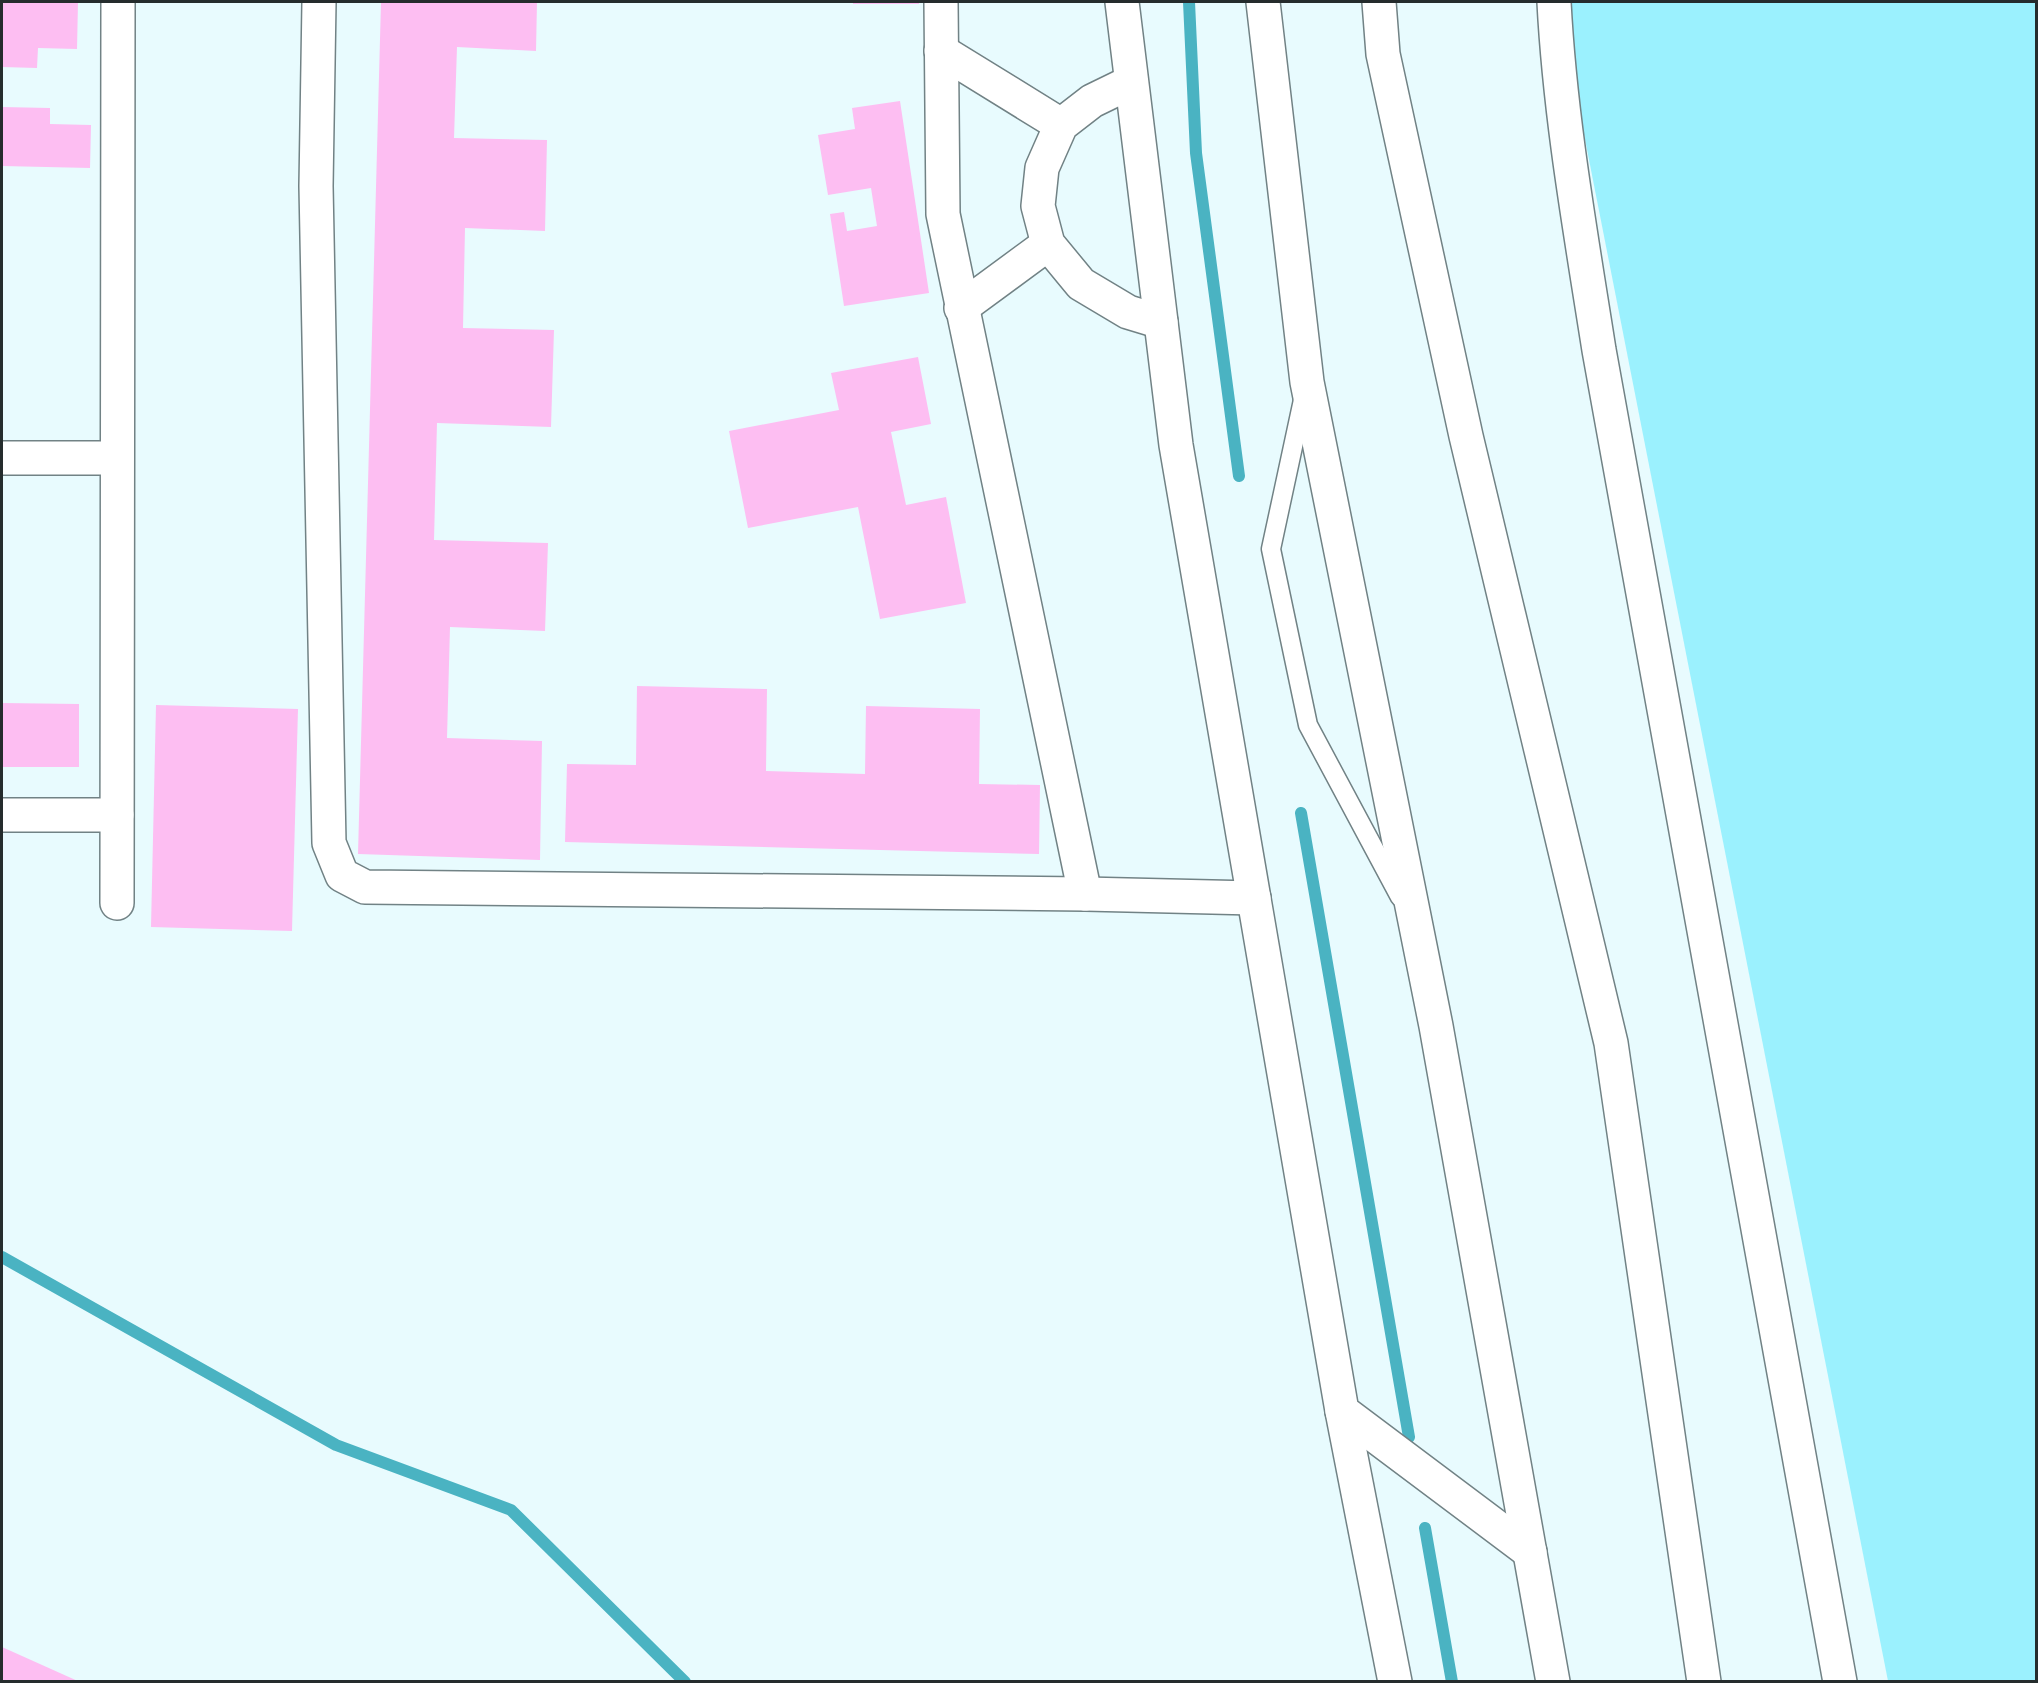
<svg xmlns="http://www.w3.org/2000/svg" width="2038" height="1683" viewBox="0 0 2038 1683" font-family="Quicksand,sans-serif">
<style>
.green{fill:#9bf1fe}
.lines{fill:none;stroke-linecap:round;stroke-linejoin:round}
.stream{stroke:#4ab3c2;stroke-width:12}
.building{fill:#fdbef2}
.lane-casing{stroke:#718285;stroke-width:21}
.street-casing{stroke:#718285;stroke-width:36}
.secondary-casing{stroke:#718285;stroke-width:36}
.lane{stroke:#fff;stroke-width:18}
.street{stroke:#fff;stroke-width:33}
.secondary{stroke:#fff;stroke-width:33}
</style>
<rect width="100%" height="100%" fill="#e8fbfe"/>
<path class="green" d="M1558 2H2036V1681H1888Z"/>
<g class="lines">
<g class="stream">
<path d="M1189 2 1196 153 1239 476"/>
<path d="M1301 813 1409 1437"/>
<path d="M2 1257 336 1445 511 1510 685 1682"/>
<path d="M1425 1528 1452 1682"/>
</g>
</g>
<g class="building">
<path d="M2 2H78L77 49 38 48 37 68 2 67Z"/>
<path d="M381 2H537L536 51 457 47 454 138 547 140 545 231 465 228 463 328 554 330 551 427 437 423 434 540 548 543 545 631 450 627 447 738 542 741 540 860 358 854Z"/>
<rect x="853" y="2" width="66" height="2"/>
<path d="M900 101 929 293 844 306 830 214 844 212 847 231 877 226 871 188 828 195 818 135 855 129 852 108Z"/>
<path d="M2 107 50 108V124L91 125 90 168 2 166Z"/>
<path d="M918 357 931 424 891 432 906 505 946 497 966 603 880 619 858 507 748 528 729 431 839 410 831 373Z"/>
<path d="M637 686 767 689 766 771 865 774 866 706 980 709 979 784 1040 785 1039 854 565 842 567 764 636 765Z"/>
<path d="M2 703 79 704V767H2Z"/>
<path d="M156 705 298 709 292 931 151 927Z"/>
<path d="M2 1647 80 1682H2Z"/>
</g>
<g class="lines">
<defs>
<path id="lane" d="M1303 400 1271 549 1308 725 1400 897"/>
<g id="street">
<path d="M319 2 316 186 329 843 342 875 365 887 1085 894 1254 898"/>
<path d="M941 2 943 214 1085 894"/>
<path d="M1122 2 1176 445 1342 1411 1530 1552"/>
<path d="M1554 2C1560 118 1581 235 1599 350L1840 1682"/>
<path d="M941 51 1061 125"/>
<path d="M1131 82 1092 101 1061 125 1042 168 1038 206 1048 244 1081 284 1128 312 1161 322"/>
<path d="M961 308 1048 244"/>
<path d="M2 458H117"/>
<path d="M2 815H117"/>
<path d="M117 903 118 2"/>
<path d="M1342 1411 1395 1682"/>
</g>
<g id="secondary">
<path d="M1263 2 1307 382 1436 1026 1553 1682"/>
<path d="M1379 2 1383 54 1466 436 1611 1043 1704 1682"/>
</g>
</defs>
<use href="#lane" class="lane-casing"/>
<use href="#street" class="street-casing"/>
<use href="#secondary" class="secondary-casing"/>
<use href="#lane" class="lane"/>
<use href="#street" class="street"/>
<use href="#secondary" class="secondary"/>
</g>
<rect width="2038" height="1683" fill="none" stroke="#252c2d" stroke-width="6"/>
</svg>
